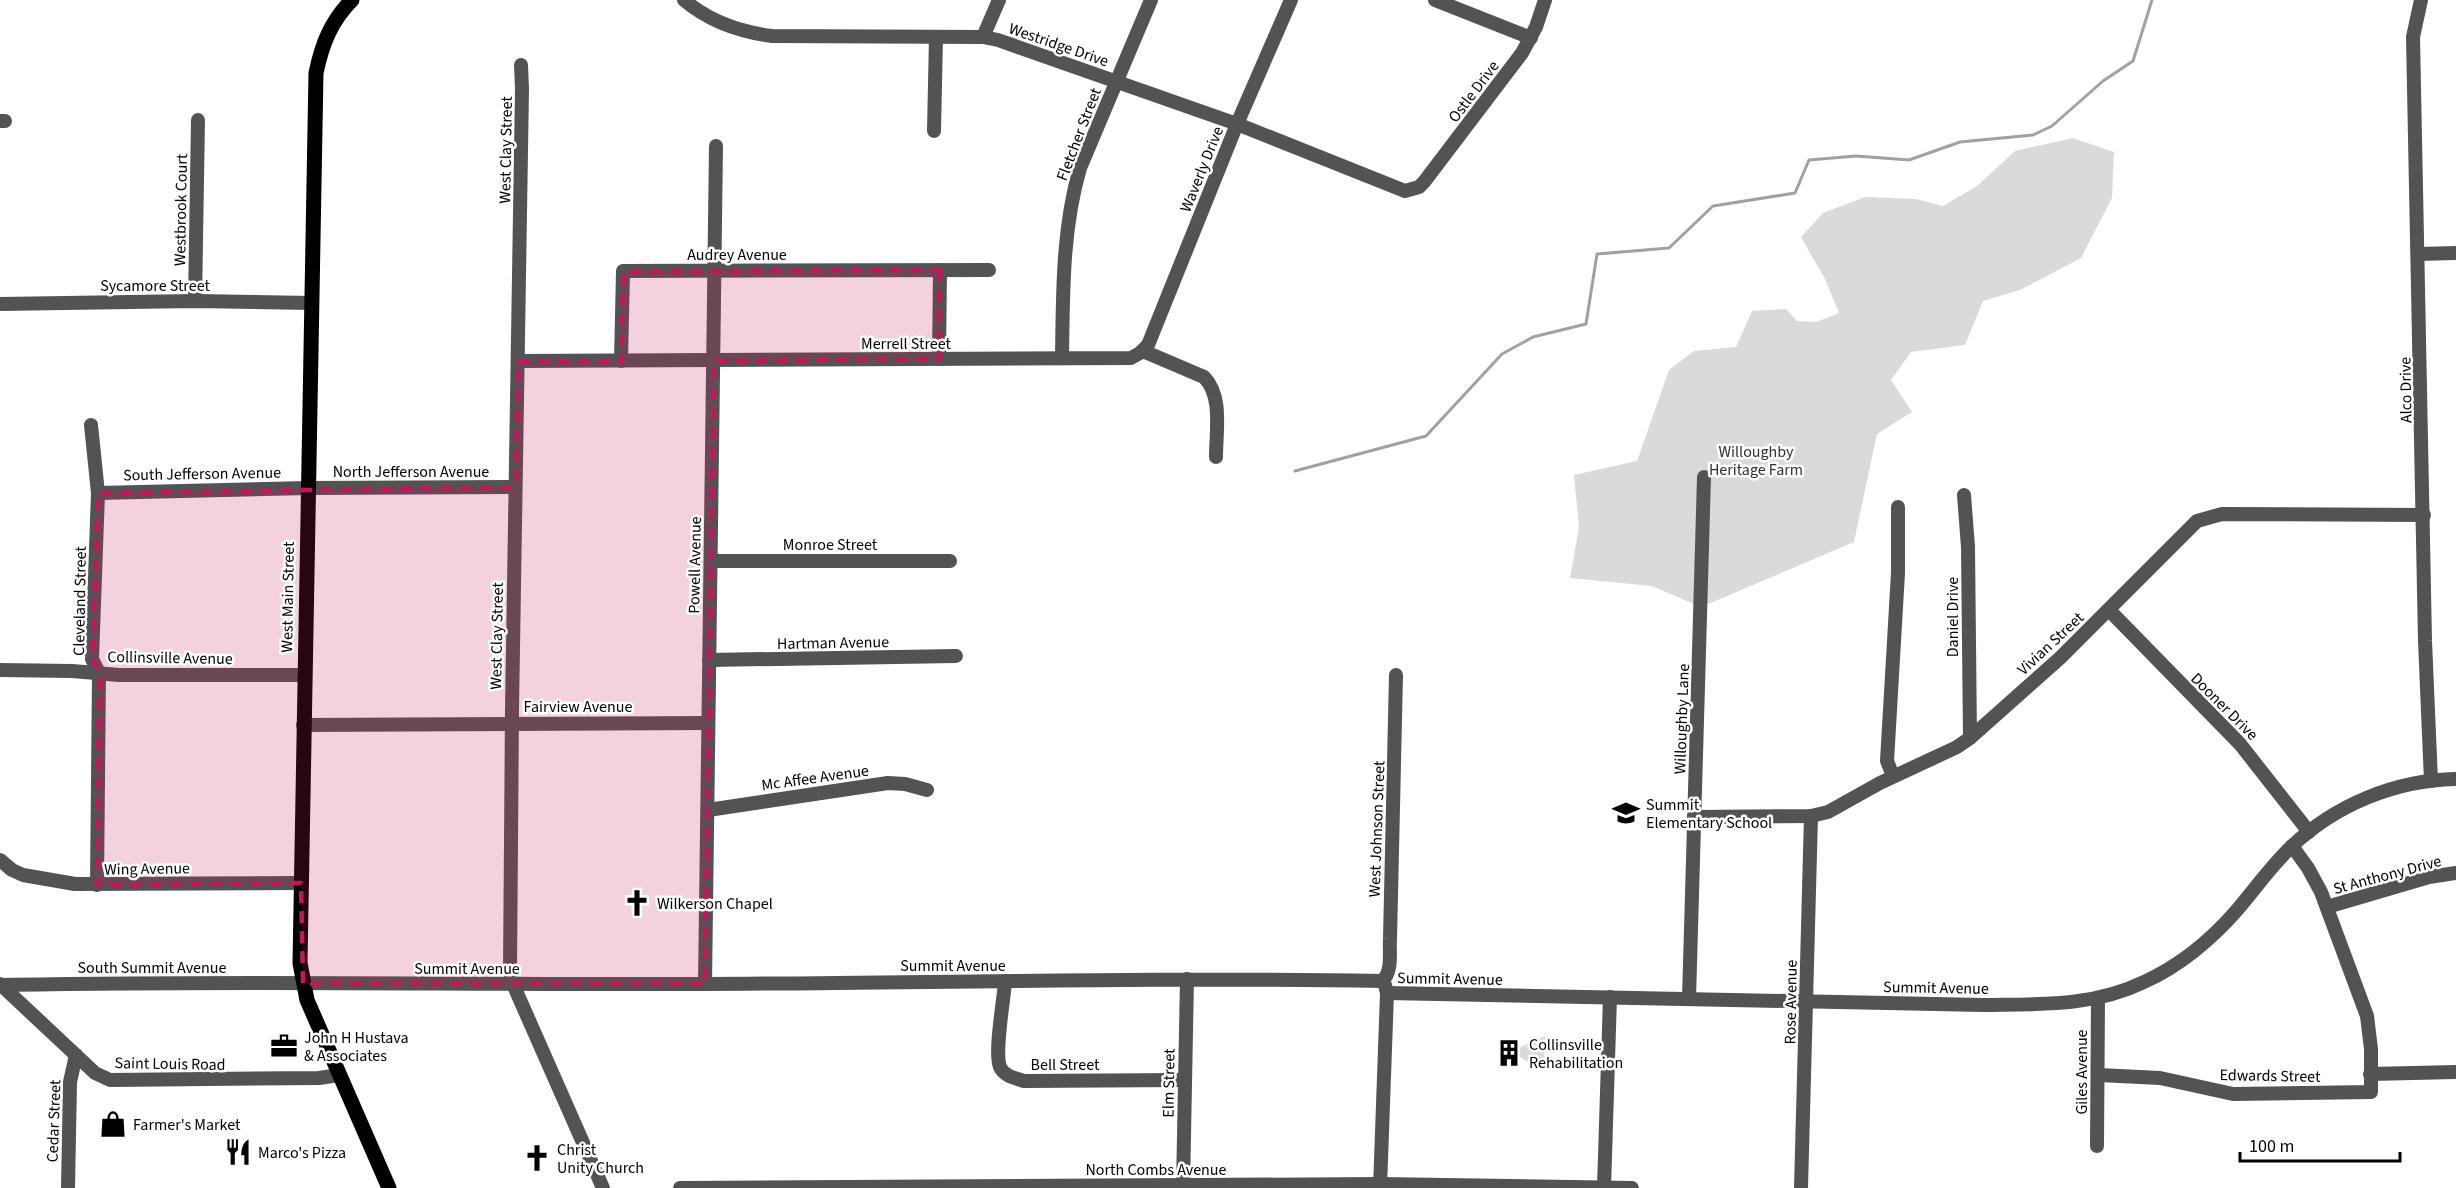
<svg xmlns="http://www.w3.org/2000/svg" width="2456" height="1188" viewBox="0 0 2456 1188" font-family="'Source Sans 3',sans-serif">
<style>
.green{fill:#dadada}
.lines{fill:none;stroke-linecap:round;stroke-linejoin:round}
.stream{stroke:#a1a1a1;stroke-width:3}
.minor{stroke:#535353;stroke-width:14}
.major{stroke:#000;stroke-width:15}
.marked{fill:#c2185b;fill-opacity:0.2;stroke:#c2185b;stroke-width:4.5;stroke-dasharray:12 8;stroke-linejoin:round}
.labels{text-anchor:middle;stroke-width:5;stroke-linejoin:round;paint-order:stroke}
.street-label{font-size:16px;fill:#000;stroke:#fff}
.park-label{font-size:16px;fill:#313131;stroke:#fff}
.poi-label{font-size:16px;fill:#000;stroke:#fff;text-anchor:start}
</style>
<rect width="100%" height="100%" fill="#fff"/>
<g class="green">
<path d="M2073 138 2114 152 2112 198 2081 258 2020 290 1983 301 1965 345 1911 352 1891 380 1912 412 1877 434 1854 542 1701 607 1652 586 1570 578 1579 527 1574 475 1637 461 1669 370 1694 351 1736 347 1752 311 1786 309 1797 321 1816 322 1839 313 1825 279 1801 237 1823 213 1865 197 1916 199 1943 206 1977 186 2015 151Z"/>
<path d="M1545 1036 1544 1061H1526L1512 1051Z"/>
</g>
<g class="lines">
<path class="stream" d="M1295 471 1426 436 1502 354 1533 337 1586 324 1597 254 1669 248 1713 206 1795 193 1809 160 1856 156 1909 160 1960 142 2033 135 2052 126 2103 81 2133 61 2152 0"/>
<g class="minor">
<path d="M684 0C710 22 740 32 772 36L983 37 998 40 1237 124 1405 191 1419 187 1424 182 1522 53 1536 27 1545 0"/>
<path d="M1435 0 1531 38"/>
<path d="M2421 0 2413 37 2425 641 2431 781"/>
<path d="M983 37 999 0"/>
<path d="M521 65 522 89 512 710 510 972 513 984 603 1188"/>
<path d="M0 121H5"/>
<path d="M934 131 936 37"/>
<path d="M2418 254 2456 253"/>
<path d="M195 301 198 120"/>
<path d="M0 304 195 301 311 303"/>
<path d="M1143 351 1204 377C1223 396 1216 431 1216 457"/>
<path d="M1062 358C1063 294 1062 230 1080 168L1151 0"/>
<path d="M939 359 940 270"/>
<path d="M518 361 1131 358 1140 353 1148 345 1237 124 1291 0"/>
<path d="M621 361 623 271 989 270"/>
<path d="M91 425 98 493 92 659 99 673 97 885"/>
<path d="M98 493 308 488 515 487"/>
<path d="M1964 495 1968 547 1970 738"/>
<path d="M711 561H950"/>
<path d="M2109 610 2240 744 2309 832"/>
<path d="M709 660 956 656"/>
<path d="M0 670 72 671 119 675H304"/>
<path d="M303 725 708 723"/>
<path d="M1893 776 1887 761 1898 573V507"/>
<path d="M708 810 888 783 905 784 927 790"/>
<path d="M1694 817 1811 816 1828 812 1880 783 1957 747 1970 738 2060 658 2197 521 2222 514 2424 515"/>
<path d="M0 860 12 870 23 875 75 884 301 883"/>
<path d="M2327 907 2429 877 2456 873"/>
<path d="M1005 981C1004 1000 994 1052 1000 1067 1004 1076 1015 1078 1024 1081L1184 1080"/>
<path d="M1382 981C1393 972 1389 952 1390 939L1396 675"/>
<path d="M0 984 95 1073 110 1080 319 1078 339 1075"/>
<path d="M705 984 716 146"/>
<path d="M1 985C234 980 468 985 702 984 928 983 1155 977 1382 981"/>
<path d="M1387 993 1983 1005C2038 1004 2093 1007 2144 982 2179 966 2212 939 2237 910 2255 889 2271 866 2291 847 2335 805 2395 780 2456 779"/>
<path d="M1689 999 1704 477"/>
<path d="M2370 1074 2456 1072"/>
<path d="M2099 1075 2160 1078 2233 1094 2371 1092V1049L2367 1016 2321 892 2308 868 2292 846"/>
<path d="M2097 1146 2098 998"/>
<path d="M68 1188 70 1082 76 1055"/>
<path d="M680 1188 1380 1184 1632 1188"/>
<path d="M1183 1188 1187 979"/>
<path d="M1380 1188 1387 993 1385 985"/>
<path d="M1604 1188 1610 997"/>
<path d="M1801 1188 1811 816"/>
</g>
<path class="major" d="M352 0C331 21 322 44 316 73L300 963 307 1000 389 1188"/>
</g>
<path class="marked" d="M940 270 939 359 714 361 705 984H303L301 883 97 885 99 673 92 659 98 493 515 487 518 361H621L623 271Z"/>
<defs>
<symbol id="school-bare" viewBox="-9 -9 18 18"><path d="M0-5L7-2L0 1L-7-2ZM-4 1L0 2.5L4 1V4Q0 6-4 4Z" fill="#000" stroke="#fff" stroke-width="2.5" paint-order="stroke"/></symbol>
<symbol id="church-bare" viewBox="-9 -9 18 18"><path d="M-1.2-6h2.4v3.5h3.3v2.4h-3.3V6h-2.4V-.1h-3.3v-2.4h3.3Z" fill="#000" stroke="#fff" stroke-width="2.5" paint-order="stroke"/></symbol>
<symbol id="office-bare" viewBox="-9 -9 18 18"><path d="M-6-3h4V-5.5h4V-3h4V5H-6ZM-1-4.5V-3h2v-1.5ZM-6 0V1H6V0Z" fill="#000" stroke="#fff" stroke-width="2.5" paint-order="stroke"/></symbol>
<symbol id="building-bare" viewBox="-9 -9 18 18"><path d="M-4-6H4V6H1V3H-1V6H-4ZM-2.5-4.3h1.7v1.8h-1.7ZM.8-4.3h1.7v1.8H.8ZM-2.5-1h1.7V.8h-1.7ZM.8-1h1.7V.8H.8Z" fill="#000" stroke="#fff" stroke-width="2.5" paint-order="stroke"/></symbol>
<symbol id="shop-bare" viewBox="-9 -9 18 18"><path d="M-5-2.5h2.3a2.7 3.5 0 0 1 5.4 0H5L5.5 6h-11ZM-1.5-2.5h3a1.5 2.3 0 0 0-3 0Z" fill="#000" stroke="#fff" stroke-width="2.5" paint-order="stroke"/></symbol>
<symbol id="restaurant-bare" viewBox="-9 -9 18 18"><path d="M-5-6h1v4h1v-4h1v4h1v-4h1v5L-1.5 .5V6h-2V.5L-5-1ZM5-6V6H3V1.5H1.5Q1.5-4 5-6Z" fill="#000" stroke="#fff" stroke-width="2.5" paint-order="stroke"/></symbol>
</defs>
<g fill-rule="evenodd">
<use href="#school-bare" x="1607" y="794" width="38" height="38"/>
<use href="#church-bare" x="618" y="884" width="38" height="38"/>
<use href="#office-bare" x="265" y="1027" width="38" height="38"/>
<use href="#building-bare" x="1490" y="1034" width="38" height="38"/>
<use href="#shop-bare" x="94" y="1105" width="38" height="38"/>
<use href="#restaurant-bare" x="219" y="1133" width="38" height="38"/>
<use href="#church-bare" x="518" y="1139" width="38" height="38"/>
</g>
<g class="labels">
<g class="street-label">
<text transform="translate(1059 44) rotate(19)" y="6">Westridge Drive</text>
<text transform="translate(1473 91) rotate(-53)" y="6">Ostle Drive</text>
<text transform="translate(1078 134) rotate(-69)" y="6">Fletcher Street</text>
<text transform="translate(505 150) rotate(-89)" y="6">West Clay Street</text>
<text transform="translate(1201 169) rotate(-68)" y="6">Waverly Drive</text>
<text transform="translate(180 210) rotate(-89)" y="6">Westbrook Court</text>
<text x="737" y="260">Audrey Avenue</text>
<text x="155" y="291">Sycamore Street</text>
<text x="906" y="349">Merrell Street</text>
<text transform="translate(2405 390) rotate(-91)" y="6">Alco Drive</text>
<text x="411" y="477">North Jefferson Avenue</text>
<text transform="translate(202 473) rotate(-1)" y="6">South Jefferson Avenue</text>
<text x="830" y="550">Monroe Street</text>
<text transform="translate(694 565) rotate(-89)" y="6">Powell Avenue</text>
<text transform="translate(287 597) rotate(-89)" y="6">West Main Street</text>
<text transform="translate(79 601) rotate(-89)" y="6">Cleveland Street</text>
<text transform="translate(1952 617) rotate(-90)" y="6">Daniel Drive</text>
<text transform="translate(496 636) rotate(-89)" y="6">West Clay Street</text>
<text transform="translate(833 642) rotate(-1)" y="6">Hartman Avenue</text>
<text transform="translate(2050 643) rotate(-43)" y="6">Vivian Street</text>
<text transform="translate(170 657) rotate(1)" y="6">Collinsville Avenue</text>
<text x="578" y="712">Fairview Avenue</text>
<text transform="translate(2225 706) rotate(45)" y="6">Dooner Drive</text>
<text transform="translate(1681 719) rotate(-88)" y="6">Willoughby Lane</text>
<text transform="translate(815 777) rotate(-8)" y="6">Mc Affee Avenue</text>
<text transform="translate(1376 829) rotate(-88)" y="6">West Johnson Street</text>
<text transform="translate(147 868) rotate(-1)" y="6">Wing Avenue</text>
<text transform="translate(2387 874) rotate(-15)" y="6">St Anthony Drive</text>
<text x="953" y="971">Summit Avenue</text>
<text x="152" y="973">South Summit Avenue</text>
<text x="467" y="974">Summit Avenue</text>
<text transform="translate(1450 978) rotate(1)" y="6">Summit Avenue</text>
<text transform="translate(1936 987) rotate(1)" y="6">Summit Avenue</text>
<text transform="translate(1790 1002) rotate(-89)" y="6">Rose Avenue</text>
<text transform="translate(170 1063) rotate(1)" y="6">Saint Louis Road</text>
<text x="1065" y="1070">Bell Street</text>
<text transform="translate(2081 1072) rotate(-90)" y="6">Giles Avenue</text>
<text transform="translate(2270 1075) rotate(1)" y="6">Edwards Street</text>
<text transform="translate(1168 1083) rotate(-89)" y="6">Elm Street</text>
<text transform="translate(53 1121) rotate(-88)" y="6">Cedar Street</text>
<text x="1156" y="1175">North Combs Avenue</text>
</g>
<g class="park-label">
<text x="1756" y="457">Willoughby<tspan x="1756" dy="18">Heritage Farm</tspan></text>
</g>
<g class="poi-label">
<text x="1646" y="810">Summit<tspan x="1646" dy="18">Elementary School</tspan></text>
<text x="657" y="909">Wilkerson Chapel</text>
<text x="304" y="1043">John H Hustava<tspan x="304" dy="18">&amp; Associates</tspan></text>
<text x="1529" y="1050">Collinsville<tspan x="1529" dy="18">Rehabilitation</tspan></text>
<text x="133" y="1130">Farmer's Market</text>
<text x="557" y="1155">Christ<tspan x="557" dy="18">Unity Church</tspan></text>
<text x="258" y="1158">Marco's Pizza</text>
</g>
</g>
<path d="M2240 1152v9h160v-9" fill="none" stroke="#000000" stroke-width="3"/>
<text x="2249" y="1152" font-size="18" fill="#000000" stroke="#ffffff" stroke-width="4.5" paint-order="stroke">100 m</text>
</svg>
